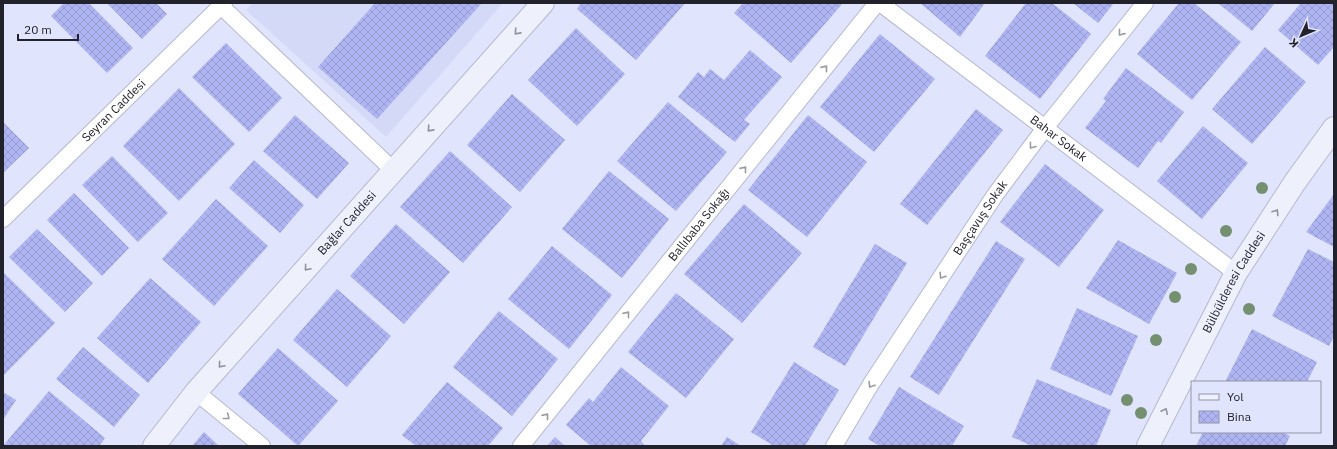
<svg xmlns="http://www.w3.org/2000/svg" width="1337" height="449" viewBox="0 0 1337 449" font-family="'IBM Plex Sans',sans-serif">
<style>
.built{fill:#d5d9f8}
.building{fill:url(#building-cross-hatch)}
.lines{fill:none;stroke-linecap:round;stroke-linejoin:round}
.street-casing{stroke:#b5b8cf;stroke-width:18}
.secondary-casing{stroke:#b5b8cf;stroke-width:24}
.street{stroke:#fff;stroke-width:16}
.secondary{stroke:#eef0fc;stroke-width:22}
.tree{fill:#759071}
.oneway{stroke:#92939e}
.oneway2{stroke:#9b9ca0}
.labels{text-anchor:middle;stroke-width:3;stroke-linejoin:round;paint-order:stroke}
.street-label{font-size:12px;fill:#21222b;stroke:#e0e4fc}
</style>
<defs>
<pattern id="building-cross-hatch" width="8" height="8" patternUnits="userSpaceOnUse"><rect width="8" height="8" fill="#afb5f3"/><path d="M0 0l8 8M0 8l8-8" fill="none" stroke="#969bd0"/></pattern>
</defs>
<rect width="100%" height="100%" fill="#e0e4fc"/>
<path class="built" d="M253 3H503L386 137 246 10Z"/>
<g class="building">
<path d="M64 3H89L133 48 107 73 51 16Z"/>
<path d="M107 3H156L167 14 142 39Z"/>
<path d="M375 3H482L377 119 318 67Z"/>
<path d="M581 3H685L636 60 577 9Z"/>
<path d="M743 3H843L791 63 734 13Z"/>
<path d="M920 3H985L960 37Z"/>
<path d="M1026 3H1052L1091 34 1040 99 985 56Z"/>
<path d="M1073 3H1114L1098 23Z"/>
<path d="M1179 3H1194L1241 42 1192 100 1137 54Z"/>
<path d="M1218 3H1275L1252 31Z"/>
<path d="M1301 3H1334V47L1318 65 1278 30Z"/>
<path d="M576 28 625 74 577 126 528 80Z"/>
<path d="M880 34 935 79 874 152 820 107Z"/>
<path d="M226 43 282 98 249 132 192 77Z"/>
<path d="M1265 47 1306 82 1252 144 1212 109Z"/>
<path d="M750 50 782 77 744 120 750 124 735 142 678 97 698 72 704 77 710 69 724 80Z"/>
<path d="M1126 68 1184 112 1161 143 1158 141 1138 168 1085 128 1106 101 1103 99Z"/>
<path d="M179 88 235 144 179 201 123 146Z"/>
<path d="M512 94 565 140 520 192 467 145Z"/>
<path d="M668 102 727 152 676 211 617 161Z"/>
<path d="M976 109 1003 130 927 225 900 204Z"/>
<path d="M295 115 349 163 317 199 263 151Z"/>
<path d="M808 115 867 162 807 237 748 190Z"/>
<path d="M3 122 29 148 3 173Z"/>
<path d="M1203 126 1248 163 1202 219 1157 181Z"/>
<path d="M450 151 512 207 463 263 400 207Z"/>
<path d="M112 156 168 213 138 242 82 185Z"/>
<path d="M254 160 304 205 280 233 229 188Z"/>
<path d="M1045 164 1104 210 1059 267 1000 222Z"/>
<path d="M609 171 669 219 622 278 562 229Z"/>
<path d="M74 193 129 248 102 276 47 220Z"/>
<path d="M1334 194V247L1306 232Z"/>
<path d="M216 199 268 246 214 306 162 259Z"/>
<path d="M744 204 802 253 742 323 684 274Z"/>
<path d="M396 224 450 272 404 324 350 276Z"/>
<path d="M37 229 93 283 65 312 9 257Z"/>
<path d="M1118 240 1177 273 1149 324 1086 288Z"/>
<path d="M996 241 1025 259 939 395 910 377Z"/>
<path d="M875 244 907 263 845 366 813 347Z"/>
<path d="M552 246 612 295 569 349 508 299Z"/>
<path d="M1308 249 1334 262V336L1329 346 1272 316Z"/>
<path d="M3 272 55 323 3 376Z"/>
<path d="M150 278 201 322 148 383 97 338Z"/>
<path d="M337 289 391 336 347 387 293 340Z"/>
<path d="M676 293 734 339 686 398 628 352Z"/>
<path d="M1077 308 1138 336 1111 396 1050 369Z"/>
<path d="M499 311 558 359 512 416 453 367Z"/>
<path d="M1252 329 1317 362 1307 382H1225Z"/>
<path d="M83 347 140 395 114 427 56 379Z"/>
<path d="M278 348 338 401 298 446 238 394Z"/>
<path d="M794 362 839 390 805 446H774L751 432Z"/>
<path d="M621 367 669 406 641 441 645 446H591L566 425 589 398 593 402Z"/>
<path d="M1037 379 1111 410 1096 446H1032L1012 437Z"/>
<path d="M447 382 503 428 488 446H416L402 435Z"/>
<path d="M899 387 964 426 952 446H880L868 439Z"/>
<path d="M49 391 105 438 99 446H3Z"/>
<path d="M3 392 16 400 3 420Z"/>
<path d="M204 432 219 446H192Z"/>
<path d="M1203 432H1282L1290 436 1285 446H1196Z"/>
<path d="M555 437 565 446H547Z"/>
<path d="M727 437 741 446H721Z"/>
</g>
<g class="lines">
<defs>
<g id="street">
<path id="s1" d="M880 3 1236 273"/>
<path d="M221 6 393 170"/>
<path id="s2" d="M3 219 224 3"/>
<path d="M196 392 262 446"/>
<path id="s3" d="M521 446 877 3"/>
<path id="s4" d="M834 446 871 384 995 195 1045 128 1145 3"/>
</g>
<g id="secondary">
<path id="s5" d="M154 446 196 392 543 3"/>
<path id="s6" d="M1148 446 1236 273 1295 182 1334 128"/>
</g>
</defs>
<use href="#street" class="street-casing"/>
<use href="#secondary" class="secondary-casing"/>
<use href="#street" class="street"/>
<use href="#secondary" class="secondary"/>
</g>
<g class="tree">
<circle cx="1262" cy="188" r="6"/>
<circle cx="1226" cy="231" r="6"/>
<circle cx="1191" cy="269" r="6"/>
<circle cx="1175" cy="297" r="6"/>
<circle cx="1249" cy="309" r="6"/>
<circle cx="1156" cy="340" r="6"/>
<circle cx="1127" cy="400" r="6"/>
<circle cx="1141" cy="413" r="6"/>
</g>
<defs><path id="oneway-chevron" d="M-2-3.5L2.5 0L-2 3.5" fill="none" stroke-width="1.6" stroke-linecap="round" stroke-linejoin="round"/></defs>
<g class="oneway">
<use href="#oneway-chevron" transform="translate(517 32) rotate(132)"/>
<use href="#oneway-chevron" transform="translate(430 129) rotate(132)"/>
<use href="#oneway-chevron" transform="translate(1276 212) rotate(-57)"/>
<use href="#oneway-chevron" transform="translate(307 268) rotate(131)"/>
<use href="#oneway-chevron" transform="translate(221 365) rotate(131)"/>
<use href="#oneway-chevron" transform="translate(1165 411) rotate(-64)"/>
</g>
<g class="oneway2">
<use href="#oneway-chevron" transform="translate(1121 33) rotate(129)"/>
<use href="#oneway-chevron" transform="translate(825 68) rotate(-51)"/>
<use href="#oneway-chevron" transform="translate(1032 146) rotate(127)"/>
<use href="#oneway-chevron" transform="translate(744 169) rotate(-51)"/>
<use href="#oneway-chevron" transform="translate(942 276) rotate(123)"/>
<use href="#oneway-chevron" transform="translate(627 314) rotate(-51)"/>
<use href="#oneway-chevron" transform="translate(871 385) rotate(122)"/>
<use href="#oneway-chevron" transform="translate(546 416) rotate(-51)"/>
<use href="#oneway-chevron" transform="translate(227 417) rotate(39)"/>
</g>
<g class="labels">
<g class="street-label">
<text dy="4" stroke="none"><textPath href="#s2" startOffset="155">Seyran Caddesi</textPath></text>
<text dy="4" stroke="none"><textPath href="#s1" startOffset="224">Bahar Sokak</textPath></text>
<text dy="4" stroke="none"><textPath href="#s4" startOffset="271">Başçavuş Sokak</textPath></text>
<text dy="4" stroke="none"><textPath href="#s5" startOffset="295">Bağlar Caddesi</textPath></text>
<text dy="4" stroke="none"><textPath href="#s3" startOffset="284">Ballıbaba Sokağı</textPath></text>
<text dy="4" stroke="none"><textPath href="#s6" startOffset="185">Bülbülderesi Caddesi</textPath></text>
</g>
</g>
<rect width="1337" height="449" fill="none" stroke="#21222b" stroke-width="8"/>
<rect x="1191" y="381" width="130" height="52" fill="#e0e4fc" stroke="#9496a8"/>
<rect x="1199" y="394" width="20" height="6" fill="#eef0fc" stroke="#9496a8"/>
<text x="1227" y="401" font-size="12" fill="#21222b">Yol</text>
<rect x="1199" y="411" width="20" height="12" fill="url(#building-cross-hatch)" stroke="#9496a8"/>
<text x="1227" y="421" font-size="12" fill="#21222b">Bina</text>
<g transform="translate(1301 36) rotate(226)" stroke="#e0e4fc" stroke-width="3" paint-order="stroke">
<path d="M0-3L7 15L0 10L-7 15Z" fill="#21222b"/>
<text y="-6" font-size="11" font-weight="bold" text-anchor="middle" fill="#21222b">K</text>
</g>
<path d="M18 34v6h60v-6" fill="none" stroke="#21222b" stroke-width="2"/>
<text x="24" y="34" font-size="12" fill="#21222b" stroke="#e0e4fc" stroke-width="3" paint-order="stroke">20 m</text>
</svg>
